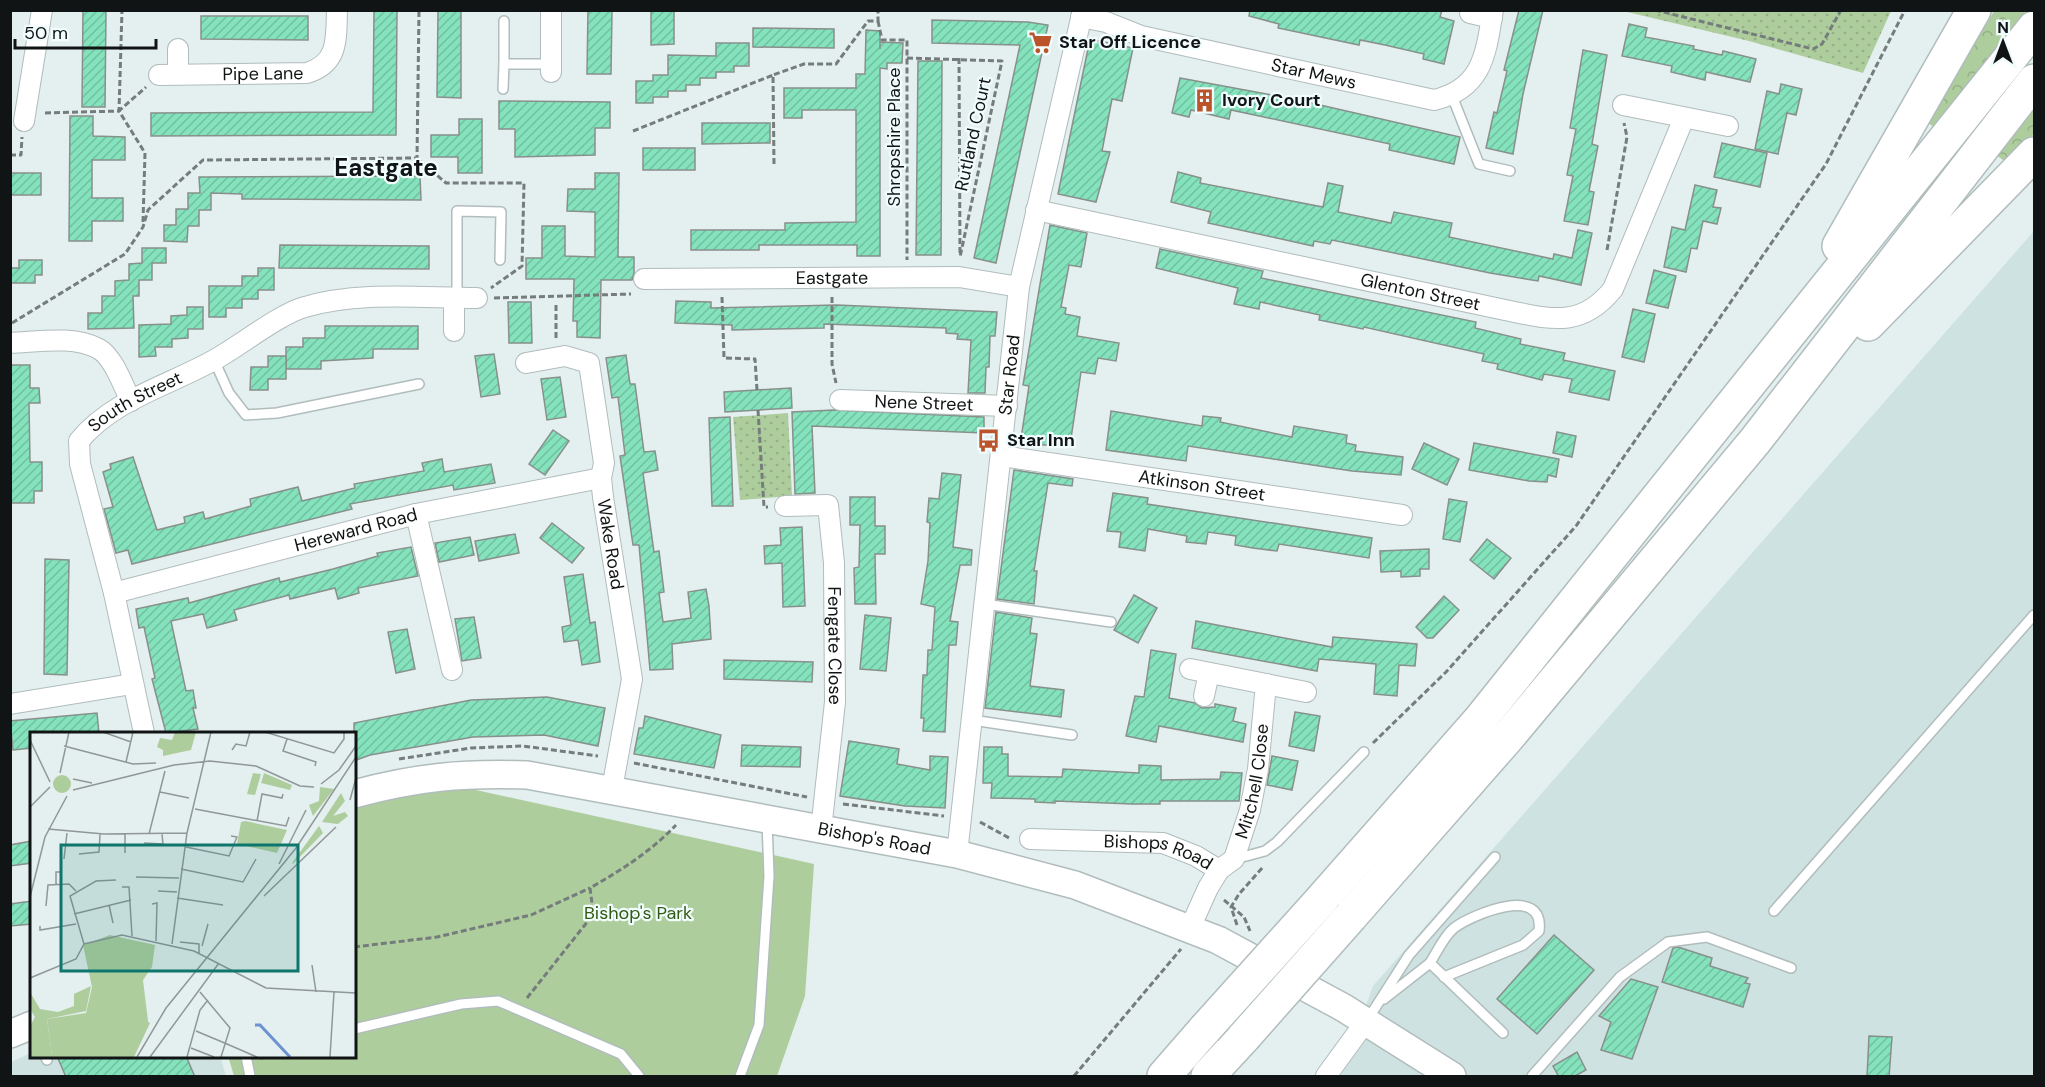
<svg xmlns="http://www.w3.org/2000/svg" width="2045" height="1087" viewBox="0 0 2045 1087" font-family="'DM Sans',sans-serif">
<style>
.built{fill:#cee2e2}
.grass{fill:url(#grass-dots)}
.forest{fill:url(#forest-crowns)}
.pitch{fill:#aecd9d}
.building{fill:url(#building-hatch);stroke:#88908c;stroke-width:1.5}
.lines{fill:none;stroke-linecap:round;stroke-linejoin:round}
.lane-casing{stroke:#b1bcbc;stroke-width:12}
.street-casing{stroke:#b1bcbc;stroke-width:22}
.secondary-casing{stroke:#b1bcbc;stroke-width:30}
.highway-casing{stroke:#b1bcbc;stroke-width:36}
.path{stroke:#757c7c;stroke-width:3;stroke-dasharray:6 3;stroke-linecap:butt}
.lane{stroke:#fff;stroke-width:9}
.street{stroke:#fff;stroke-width:20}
.secondary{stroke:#fff;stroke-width:27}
.highway{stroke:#fff;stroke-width:33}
.highway-bridge-casing{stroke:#b1bcbc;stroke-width:36;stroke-linecap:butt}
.highway-bridge{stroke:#fff;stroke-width:33}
.labels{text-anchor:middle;stroke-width:4.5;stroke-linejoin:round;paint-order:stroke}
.poi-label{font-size:18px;font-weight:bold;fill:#111415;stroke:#f1fcfc;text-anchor:start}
.street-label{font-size:18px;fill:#111415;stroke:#f1fcfc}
.park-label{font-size:18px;fill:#325a14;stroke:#f1fcfc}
.district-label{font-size:24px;font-weight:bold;fill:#111415;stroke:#f1fcfc}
.inset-river{fill:none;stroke:#6c92d2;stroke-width:3}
.inset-road{fill:none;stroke:#909798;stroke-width:1.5}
.view{fill:#0f766e;fill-opacity:0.15;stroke:#0f766e;stroke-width:3}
.inset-edge{fill:none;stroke:#111415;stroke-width:3}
</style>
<defs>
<pattern id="grass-dots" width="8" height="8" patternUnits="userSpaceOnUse" patternTransform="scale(1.5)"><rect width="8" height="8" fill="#aecd9d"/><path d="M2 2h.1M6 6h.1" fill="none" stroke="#95af86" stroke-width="1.8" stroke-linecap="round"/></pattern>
<pattern id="forest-crowns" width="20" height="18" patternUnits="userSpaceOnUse" patternTransform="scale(1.5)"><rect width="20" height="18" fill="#aecd9d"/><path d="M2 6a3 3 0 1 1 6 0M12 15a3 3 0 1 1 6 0" fill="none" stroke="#95af86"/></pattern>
<pattern id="building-hatch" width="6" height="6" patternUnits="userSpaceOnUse" patternTransform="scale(1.5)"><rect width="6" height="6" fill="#84e2bc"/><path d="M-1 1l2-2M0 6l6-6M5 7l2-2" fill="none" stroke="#71c1a1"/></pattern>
</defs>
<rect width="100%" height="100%" fill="#e4efef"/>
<g class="built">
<path d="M2034 231V1076H1341L1373 986Z"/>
<path d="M31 1053 32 1056H220L226 1076H11V1062Z"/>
</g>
<g class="grass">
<path d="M1623 11H1891L1863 73 1749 41Z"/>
<path d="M788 413 792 496 740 500 733 417Z"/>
</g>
<g class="forest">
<path d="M1994 11H2026L1939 131 1927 122Z"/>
<path d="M2034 101V134L2007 163 1995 154Z"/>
</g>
<path class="pitch" d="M421 778 814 864 805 996 777 1076H234L228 1056H354V795Z"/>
<g class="building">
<path d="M83 10H106L105 107H82Z"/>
<path d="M374 10H397L396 135 151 136V113L373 112Z"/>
<path d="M438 10H461V98L437 97Z"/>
<path d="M588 10H612L611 74H587Z"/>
<path d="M651 10H674V44L651 45Z"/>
<path d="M1250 10H1442L1440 17 1454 21 1444 64 1423 59 1424 54 1385 45 1360 40 1359 45 1278 28 1279 24 1249 16Z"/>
<path d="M1519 10H1543L1523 94 1513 154 1486 148 1494 112 1497 113 1507 71 1504 70Z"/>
<path d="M201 16H308V40L201 39Z"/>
<path d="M932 20 1028 22 1048 25 996 263 974 258 1020 45 932 43Z"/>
<path d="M1629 24 1647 28 1645 37 1694 46 1693 49 1722 55 1723 51 1756 59 1750 82 1706 72 1705 80 1671 72 1672 66 1622 56Z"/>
<path d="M753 28 834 29V48L753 47Z"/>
<path d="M866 30 880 31V49V42L903 43 902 63H887V69L880 68V256H857V245H759V250H691V230H785V223L856 222V110H802V118H784V88H856V74H865Z"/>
<path d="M1090 39 1133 48 1122 101 1112 99 1102 151 1110 152 1096 202 1058 194Z"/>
<path d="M716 43H749V66H734V72H716V78H700V85H686V91H668V97H653V103H636V81H653V75H668V55L716 56Z"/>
<path d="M1583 50 1607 55 1592 144 1598 146 1589 191 1594 192 1588 225 1564 221 1573 176 1567 175 1576 129 1570 128Z"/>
<path d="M918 61H942L941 255H916Z"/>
<path d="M1180 78 1294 99 1460 137 1454 164 1389 150 1390 144 1231 110 1229 119 1191 110 1189 117 1172 113Z"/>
<path d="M1781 84 1802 89 1796 115 1787 113 1778 154 1755 149 1767 91 1779 94Z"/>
<path d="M499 101 610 102V128H595V155L515 157V129H499Z"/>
<path d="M70 116H93V136L125 137V160H92V198H123V221H92V241H69Z"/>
<path d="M459 119H482V173H458V157H431V135H459Z"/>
<path d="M702 123H770V143L702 144Z"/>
<path d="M1722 143 1767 153 1760 187 1714 177Z"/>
<rect x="643" y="148" width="52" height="22"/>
<path d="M1178 172 1201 178 1200 183 1323 207 1328 183 1343 186 1338 212 1391 223 1394 212 1452 223 1449 237 1553 259 1554 254 1572 258 1578 230 1592 233 1581 285 1539 276 1538 281 1490 273 1332 240 1330 244 1314 241 1313 246 1208 223 1211 212 1171 202Z"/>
<rect x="10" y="173" width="31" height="22"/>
<path d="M595 173H619L618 257H634V273L632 280H601L600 338 577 337V321H573L574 279H526V258H542V226H565V256L595 257V212L567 211 568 189H595Z"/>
<path d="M420 176 421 200 242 199V194L211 193V210H199V226H188L187 242 164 241V225H176V209H188V193H200L199 177Z"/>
<path d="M1695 185 1717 190 1713 207 1721 208 1717 224 1703 221 1697 249 1691 248 1686 272 1664 267 1672 227 1685 230Z"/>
<path d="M1050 225 1087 233 1081 267 1069 265 1061 307 1066 308 1065 314 1080 317 1077 336 1119 343 1116 361 1098 358 1095 374 1081 372 1070 445H1020L1029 386 1023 385Z"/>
<path d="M280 245 429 246V269L279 268Z"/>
<path d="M142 248H166V263H152V280H139V296H133L134 328 88 329V313H102V296H115V281L129 280V264L142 263Z"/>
<path d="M1160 249 1263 271 1261 278 1476 322 1475 328 1521 339 1520 344 1565 353 1563 360 1615 371 1609 400 1569 392 1572 379 1544 374 1542 380 1497 369 1498 364 1482 361 1484 354 1364 327 1363 329 1319 320 1320 315 1260 302 1259 309 1234 304 1238 288 1156 268Z"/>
<path d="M19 260H42V275H35V283H10V268H19Z"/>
<path d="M258 268H274V290H258V299H242V308H226V317H209V286H242V276H258Z"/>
<path d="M1654 270 1676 276 1668 308 1646 303Z"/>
<path d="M676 301 711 302V308L837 305 997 312 995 336H990L989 367H986L985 393H968L971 340 957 339 958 334 946 333V328L824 324V328L732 330V325L675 323Z"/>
<path d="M508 302H531L532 343H509Z"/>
<path d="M187 307H203V329H188V338L172 339V347H155L156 356 139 357V325L171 324V316L187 315Z"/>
<path d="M1633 309 1655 314 1644 362 1622 357Z"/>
<path d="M325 326H418V349H373V358L321 361V369H286V347H303V338H325Z"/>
<path d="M494 354 500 394 481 397 475 356Z"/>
<path d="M626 355 630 384H635L644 452 655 451 658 470 643 473 654 552 659 551 664 592 659 593 663 622 691 618 688 592 706 589 709 606 711 639 672 644 673 669 650 670 639 545H633L620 456 625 455 618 397 612 398 606 358Z"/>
<path d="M268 356H286V379H268V390H250L251 367H268Z"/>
<path d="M10 365H30V388H39L40 403H29L30 462H42V491H34V503H10Z"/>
<path d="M560 377 566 417 547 420 541 379Z"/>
<path d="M791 388 792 408 725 412 724 392Z"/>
<path d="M834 410 984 417V433L812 426 815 493 795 494 792 412Z"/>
<path d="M1111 411 1202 426 1203 416 1221 418 1220 422 1292 437 1294 426 1347 435 1346 443 1356 445 1355 451 1403 457 1401 475 1352 471 1188 446 1186 461 1106 450Z"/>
<path d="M730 417 733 506H712L709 418Z"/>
<path d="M553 430 569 441 545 475 529 464Z"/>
<path d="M1557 432 1576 436 1572 457 1553 453Z"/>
<path d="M1424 443 1459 459 1447 485 1412 469Z"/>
<path d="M1474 443 1559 459 1556 477 1548 475 1547 482 1529 481 1469 470Z"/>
<path d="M133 457 157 530 185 523 184 517 203 512 205 519 251 506 250 499 298 487 302 501 355 488 354 484 424 471 422 463 442 459 444 472 491 464 495 483 454 490 453 485 350 504 352 509 132 564 128 550 116 553 104 509 113 507 103 472 111 469 110 464Z"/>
<path d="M1014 470 1073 479 1072 486 1048 483 1034 571H1037L1034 604 997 599Z"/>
<path d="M942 473 961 475 953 547 972 550 971 565H960L950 621 958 622 956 645H949L945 732 923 731 924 718H921L923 675H927L928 650H932L935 607 921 604 928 561 930 523 927 522 929 498 939 499Z"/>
<path d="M1113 493 1148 498 1147 504 1372 538 1369 558 1279 544 1277 551 1253 548 1235 545 1236 536 1208 532 1206 544 1186 542 1187 536 1148 529 1145 551 1119 547 1121 532 1107 531Z"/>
<path d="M850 497H875V526H885V554H875L876 604H855L854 568 859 567 860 525H850Z"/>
<path d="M1449 499 1467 502 1460 542 1443 539Z"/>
<path d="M552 523 584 548 572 563 540 538Z"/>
<path d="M802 527 805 606 783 607 782 563 765 564 764 546 781 545 780 528Z"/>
<path d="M515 534 519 553 479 561 475 541Z"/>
<path d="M470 537 474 555 439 562 435 543Z"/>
<path d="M1487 539 1511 558 1494 579 1470 560Z"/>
<path d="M411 547 418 576 358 588 359 593 338 599 335 588 290 599 289 595 234 610 237 620 207 628 203 614 171 621 186 691 193 690 196 708H193L198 729 166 733 152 679 155 678 144 627 139 628 136 609 188 598 189 603 279 578 280 582 333 569 378 556 377 553Z"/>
<path d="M1429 549V569H1420V576L1401 577V571L1381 572 1380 551Z"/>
<path d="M45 559 69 560 67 675 44 674Z"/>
<path d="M583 574 590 623 595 622 600 662 582 665 578 640 564 642 562 627 571 625 564 577Z"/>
<path d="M1134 595 1157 608 1138 643 1114 630Z"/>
<path d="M1444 596 1459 610 1433 638H1427L1416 627Z"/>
<path d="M996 612 1032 618 1030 633 1037 634 1030 686 1064 690 1061 717 985 708Z"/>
<path d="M865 615 891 618 886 671 860 669Z"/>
<path d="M474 617 481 658 462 661 455 619Z"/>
<path d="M1196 621 1332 647 1333 637 1417 644 1415 666 1399 665 1397 696 1374 694 1376 664 1319 659 1317 671 1192 648Z"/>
<path d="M407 629 415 669 396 673 388 632Z"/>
<path d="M1151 650 1176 654 1169 698 1195 703 1202 708 1215 707V704L1236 708 1233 721 1246 724 1243 742 1159 726 1156 742 1126 736 1135 696 1144 697Z"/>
<path d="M724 660 813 662 812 682 724 679Z"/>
<path d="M547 697 605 708 598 746 544 735 473 737 370 755 354 761V723L471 700Z"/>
<path d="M1295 712 1320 716 1314 751 1289 746Z"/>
<path d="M97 713 99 733H32V748L13 750 10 721Z"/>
<path d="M645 716 721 735 714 768 634 754 639 728H643Z"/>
<path d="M849 741 899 749 897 764 930 770V756L948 757 945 808 905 806 840 796Z"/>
<path d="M742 745 801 747 800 767 741 766Z"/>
<path d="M984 747H1002V754H1008V776L1062 777 1063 769 1139 773V765L1161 766V780L1220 779 1221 772 1242 773 1239 801H1160V804H1132L1055 801V803L1035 802V799L991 798 992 783H983Z"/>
<path d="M1272 756 1298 761 1292 790 1267 785Z"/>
<path d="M32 841V863L10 866V845Z"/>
<path d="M32 901V924L10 926V904Z"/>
<path d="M1554 935 1594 970 1537 1034 1497 999Z"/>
<path d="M1678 947 1712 958 1710 966 1748 978 1745 983 1750 984 1743 1007 1662 982 1673 948Z"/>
<path d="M1631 979 1658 987 1632 1059 1601 1050 1611 1022 1599 1016Z"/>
<path d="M1869 1036 1892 1037 1889 1077H1867Z"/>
<path d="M1577 1052 1586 1070 1573 1077H1559L1553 1066Z"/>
<path d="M57 1056H186L195 1077H66Z"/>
</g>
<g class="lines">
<defs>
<g id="lane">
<path d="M504 21V64H550"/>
<path d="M503 89 504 64"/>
<path d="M1452 96 1479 164 1510 171"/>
<path d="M457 298V211L501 212 500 260"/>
<path d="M214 360 229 393 246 415 277 413 419 384"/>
<path d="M985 604 1111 622"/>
<path d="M972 720 1072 735"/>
<path d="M1235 859 1265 851 1277 842 1364 752"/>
<path d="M1774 911 2034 615"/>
<path d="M1430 963C1437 952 1444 936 1454 928 1473 914 1545 884 1539 931L1523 945 1444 977"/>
<path d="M1384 999 1430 963 1503 1033"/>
<path d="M1368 1019 1409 955 1495 857"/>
<path d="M354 1029 461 1004 498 1001 621 1054 639 1076"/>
<path d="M45 1056 47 1060"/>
<path d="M246 1056 250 1076"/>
<path d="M740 1076 759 1025 769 876 767 822"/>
<path d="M1532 1076 1620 977 1668 942 1707 937 1791 968"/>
</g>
<g id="street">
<path d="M551 10V72"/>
<path d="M1470 13 1492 18"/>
<path id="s1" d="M1081 17 1106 22 1141 36 1434 100C1483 89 1486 53 1493 10"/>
<path d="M178 49V74"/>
<path id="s2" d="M159 75 307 73C339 63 336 39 337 10"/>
<path d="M1623 105 1728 126"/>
<path d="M24 121 42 10"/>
<path id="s3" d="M1036 210 1505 310C1550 319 1581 329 1613 289L1684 118"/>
<path id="s4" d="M644 279 959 277 1019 287"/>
<path d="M454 298V331"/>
<path d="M10 343C38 342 73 335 99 349 114 358 123 386 131 401"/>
<path id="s5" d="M526 363 565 356 589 363 604 463 601 478 603 497 632 679 612 789"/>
<path id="s6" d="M840 400 1007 406"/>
<path id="s7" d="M1002 456 1402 515"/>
<path id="s8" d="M785 506 828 505 834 563 835 702 821 830"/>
<path d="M416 514 452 670"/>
<path id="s9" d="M114 593 416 514 601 478"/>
<path d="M1190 669 1306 692"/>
<path d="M1204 696 1209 673"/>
<path d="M10 704 132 684"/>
<path id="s10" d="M144 733 114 593 80 464 79 441C112 400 170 385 214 360 238 347 281 313 305 307 359 291 421 298 477 298"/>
<path id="s11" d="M1030 839 1163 843 1196 856 1219 870 1208 888 1190 928"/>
<path id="s12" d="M957 854 1019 287 1083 10"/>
<path id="s13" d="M1219 870 1234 859 1250 810 1258 769 1266 684"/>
<path d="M1326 1076 1366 1021"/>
</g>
<g id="secondary">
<path id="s14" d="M354 794C417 777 462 773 527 775L957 854 1075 885 1218 940 1344 1008 1452 1076"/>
<path d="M10 1034 32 1025"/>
</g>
<g id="highway">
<path d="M1839 246 1974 10"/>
<path d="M1868 324 2034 154"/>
<path d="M1323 898 1479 721 2034 28"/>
<path d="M1351 916 1508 737 1755 441 2034 81"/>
<path d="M1164 1076 1205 1029"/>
<path d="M1208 1076 1244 1037"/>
</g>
</defs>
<use href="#lane" class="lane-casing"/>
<use href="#street" class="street-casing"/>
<use href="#secondary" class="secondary-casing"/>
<use href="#highway" class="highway-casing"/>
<g class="path">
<path d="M1655 10 1813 49 1822 44 1841 10"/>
<path d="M878 21 882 40H907V260"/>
<path d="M907 58 1002 61 960 257"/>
<path d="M959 58 960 254"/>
<path d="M45 113 119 111 122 10"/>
<path d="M633 131 773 75"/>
<path d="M10 155H21L22 137"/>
<path d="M417 158 446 183H524L522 266 491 288"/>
<path d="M774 164 773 75 804 64H836L868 21H878V10"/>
<path d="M143 222 145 153 119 111 146 87"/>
<path d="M1607 250 1627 137 1624 123"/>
<path d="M722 297 724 358 755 359 757 390"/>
<path d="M832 297V364L836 383"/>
<path d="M494 298 631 294"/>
<path d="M12 323 125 254 143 227 148 210 203 160 417 158 419 10"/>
<path d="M556 338V304"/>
<path d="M758 410 764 507H768"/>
<path d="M1373 743 1446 672 1576 526 1826 164 1905 10"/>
<path d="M399 759 471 748 523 746 598 756"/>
<path d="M634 763 807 797"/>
<path d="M843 804 944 816"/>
<path d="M980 822 1011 839"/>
<path d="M1224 900 1244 917 1250 931"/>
<path d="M1237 925 1231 907 1239 894 1263 867"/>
<path d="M354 947 437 937 531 915 590 888"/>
<path d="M527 998 588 921 592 903 590 888C623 869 650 852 676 825"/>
<path d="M260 1058 280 1056"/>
<path d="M1074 1076 1181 949"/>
</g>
<use href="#lane" class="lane"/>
<use href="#street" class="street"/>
<use href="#secondary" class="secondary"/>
<use href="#highway" class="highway"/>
<defs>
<g id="highway-bridge">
<path d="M1205 1029 1323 898"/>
<path d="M1244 1037 1351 916"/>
</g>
</defs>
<use href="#highway-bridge" class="highway-bridge-casing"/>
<use href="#highway-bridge" class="highway-bridge"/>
</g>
<defs>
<symbol id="supermarket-bare" viewBox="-9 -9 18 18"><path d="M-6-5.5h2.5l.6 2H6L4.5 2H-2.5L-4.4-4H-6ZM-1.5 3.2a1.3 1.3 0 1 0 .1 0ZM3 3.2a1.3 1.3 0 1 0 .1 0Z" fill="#bb532b" stroke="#f1fcfc" stroke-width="2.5" paint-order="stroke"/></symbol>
<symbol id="building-bare" viewBox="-9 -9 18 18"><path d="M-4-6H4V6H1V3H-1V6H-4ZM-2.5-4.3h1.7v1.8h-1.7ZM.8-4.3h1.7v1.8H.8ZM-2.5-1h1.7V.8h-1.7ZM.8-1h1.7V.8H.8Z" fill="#bb532b" stroke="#f1fcfc" stroke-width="2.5" paint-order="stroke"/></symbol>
<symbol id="bus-bare" viewBox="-9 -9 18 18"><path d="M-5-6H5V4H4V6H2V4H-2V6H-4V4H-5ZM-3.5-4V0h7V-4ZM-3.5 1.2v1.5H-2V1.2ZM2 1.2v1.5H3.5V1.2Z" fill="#bb532b" stroke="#f1fcfc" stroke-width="2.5" paint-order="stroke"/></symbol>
</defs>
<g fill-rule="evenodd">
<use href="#supermarket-bare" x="1024" y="26" width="33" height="33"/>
<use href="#building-bare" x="1188" y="84" width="33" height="33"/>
<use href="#bus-bare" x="972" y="424" width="33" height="33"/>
</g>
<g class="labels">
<g class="poi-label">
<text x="1059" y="48">Star Off Licence</text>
<text x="1222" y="106">Ivory Court</text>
<text x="1007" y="446">Star Inn</text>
</g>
<g class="street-label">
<text dy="6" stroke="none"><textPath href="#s2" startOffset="104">Pipe Lane</textPath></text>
<text dy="6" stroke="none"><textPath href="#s1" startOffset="240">Star Mews</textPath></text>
<text transform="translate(973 134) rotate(-78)" y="6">Rutland Court</text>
<text transform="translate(894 137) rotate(-90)" y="6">Shropshire Place</text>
<text dy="6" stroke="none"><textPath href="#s4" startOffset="188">Eastgate</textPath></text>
<text dy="6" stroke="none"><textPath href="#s3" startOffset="393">Glenton Street</textPath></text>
<text dy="6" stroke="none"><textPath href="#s12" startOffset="482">Star Road</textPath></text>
<text dy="6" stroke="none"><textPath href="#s6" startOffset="84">Nene Street</textPath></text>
<text dy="6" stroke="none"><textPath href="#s10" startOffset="369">South Street</textPath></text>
<text dy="6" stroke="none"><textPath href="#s7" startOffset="202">Atkinson Street</textPath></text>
<text dy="6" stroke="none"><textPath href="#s9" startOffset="250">Hereward Road</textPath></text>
<text dy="6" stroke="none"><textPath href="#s5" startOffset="248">Wake Road</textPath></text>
<text dy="6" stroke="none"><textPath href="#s8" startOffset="184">Fengate Close</textPath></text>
<text dy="6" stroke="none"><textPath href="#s13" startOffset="99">Mitchell Close</textPath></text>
<text dy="6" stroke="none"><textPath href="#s14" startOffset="528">Bishop's Road</textPath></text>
<text dy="6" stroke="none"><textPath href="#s11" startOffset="130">Bishops Road</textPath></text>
</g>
<g class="park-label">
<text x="638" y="919">Bishop's Park</text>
</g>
<g class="district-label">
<text x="386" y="176">Eastgate</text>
</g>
</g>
<g transform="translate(30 732)">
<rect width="326" height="326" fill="#e4efef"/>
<path d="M145 0H166L161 18 133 24V18L127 15 130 6 142 8ZM223 41 231 42 225 63 217 62ZM234 41 262 53 260 58 231 51ZM23 52a9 9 0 1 1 18 0a9 9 0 1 1-18 0ZM215 89 257 98 247 121 207 112 211 90Z" fill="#aecd9d"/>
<path d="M290 55 304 57 283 84 279 73 289 69ZM311 61 315 69 303 84 315 80 318 84 308 92 292 90ZM289 94 293 101 263 132 262 131ZM61 254 56 279 17 287 22 323 114 287 120 291 104 325H0V294L5 285 0 277V260L10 277 28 280 44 274V262Z" fill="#aecd9d"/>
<path d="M80 203 125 213 122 235 113 248 118 289 101 325 22 323 17 287 56 281 62 255 53 213Z" fill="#aecd9d"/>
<path class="inset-river" d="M225 293H230L260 325"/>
<path class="inset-road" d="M73 0 101 10M235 0 304 21 314 7V0M257 7 253 19 286 30 285 34M0 8 20 50M34 14 103 32 126 31M202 18 206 12 216 14 220 0M96 30 103 0M30 41 39 0M43 47 62 51M291 52 309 38 326 14M43 58 144 33 180 29 226 34 270 54 284 55M130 60 159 66M320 68 326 46M0 75 20 55M165 77 256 94 259 85M227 89 232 62 252 66 253 62M18 97 74 102 157 101M119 102 135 39M114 111 133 112 132 102M156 115 199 124 207 105 201 104M95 121V102M49 122 69 120 70 102M34 127 37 101M249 132 276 78M151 137 213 150 226 127M106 145 149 146M26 153V140H32M92 155H99L102 204M128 159 147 160M234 164 306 95M0 165 15 105 37 64M147 166 193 173M122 172 127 171 126 209M79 173 83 191M16 174 18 153 39 152 46 159M44 182 101 168M10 194V198L46 192M150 210 169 212V221M54 212 40 164 66 149 86 148M142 212 157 101 181 0M172 214 178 192M282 233 286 260M0 246 46 227 54 212 92 203 164 219 236 256 326 261M170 260 200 296 191 325M166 299 197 312M197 312 227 325M161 316 184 325M107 325 136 276 266 116 326 25M120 325 189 231M157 325 170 278 178 268M300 325 304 260"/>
<path class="view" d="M31 113H268V239H31Z"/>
<rect width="326" height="326" class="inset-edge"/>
</g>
<rect width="2045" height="1087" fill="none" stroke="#111415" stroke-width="24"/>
<g transform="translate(2003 42)" stroke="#f1fcfc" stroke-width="4.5" paint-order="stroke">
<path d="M0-4.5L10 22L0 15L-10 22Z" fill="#111415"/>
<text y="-9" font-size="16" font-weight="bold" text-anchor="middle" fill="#111415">N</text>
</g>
<path d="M15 39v9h141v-9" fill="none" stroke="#111415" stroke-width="3"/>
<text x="24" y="39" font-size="18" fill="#111415" stroke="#f1fcfc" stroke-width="4.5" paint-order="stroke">50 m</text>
</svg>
